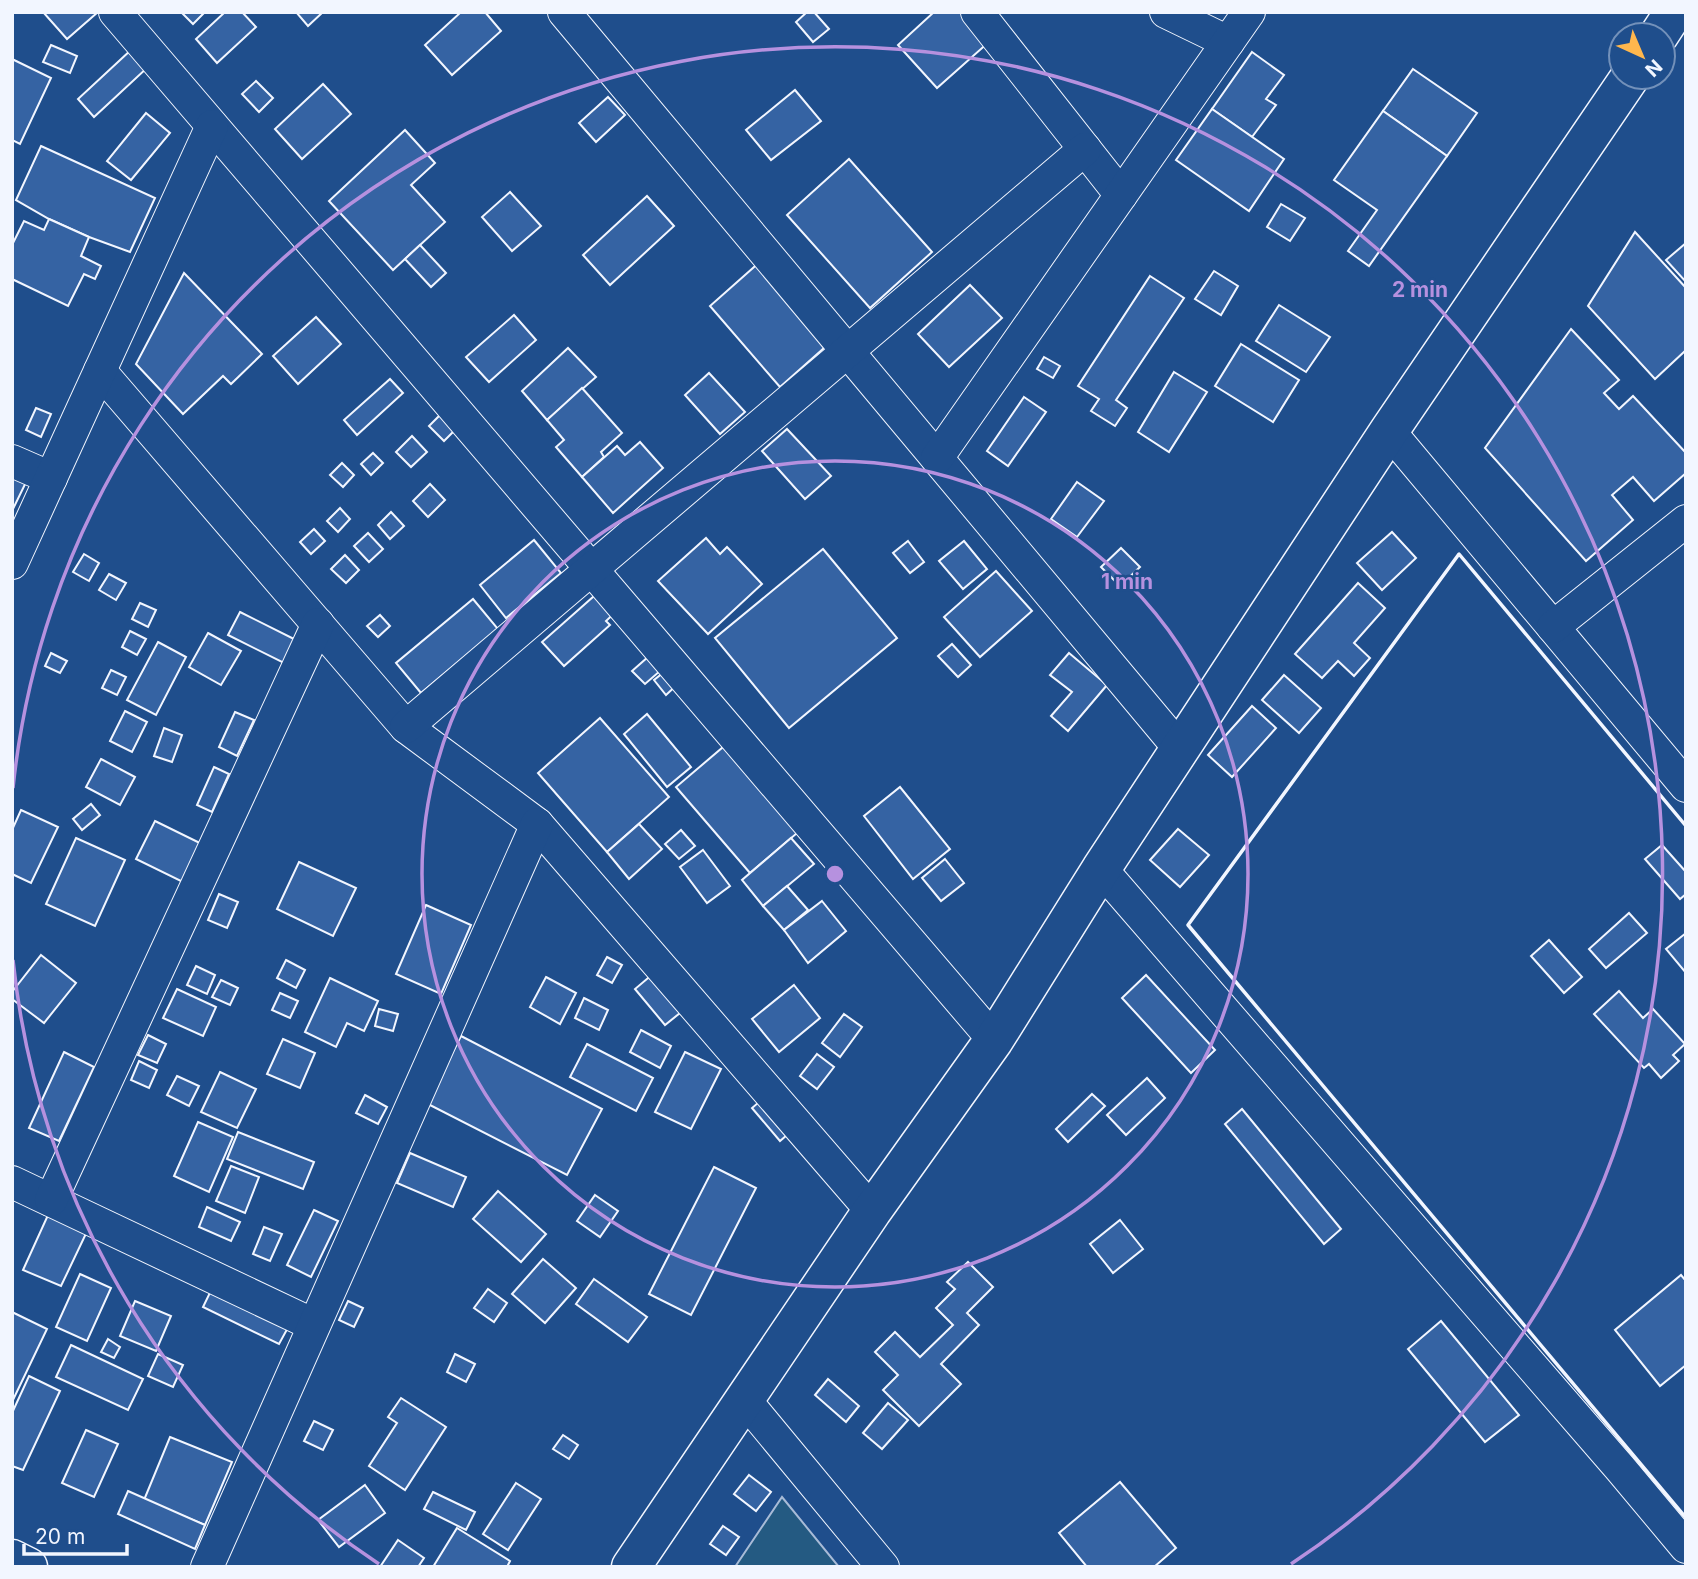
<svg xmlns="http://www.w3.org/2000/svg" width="1698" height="1579" viewBox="0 0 1698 1579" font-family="Inter,sans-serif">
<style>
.green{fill:#245a82;stroke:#a8bbd7;stroke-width:2}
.building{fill:#3563a3;stroke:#f2f6ff;stroke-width:2}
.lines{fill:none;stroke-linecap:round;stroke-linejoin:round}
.street-casing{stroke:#f2f6ff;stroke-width:34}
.secondary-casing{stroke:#f2f6ff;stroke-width:41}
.highway-casing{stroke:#f2f6ff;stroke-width:41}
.street{stroke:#1f4e8c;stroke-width:32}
.secondary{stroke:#1f4e8c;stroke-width:38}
.highway{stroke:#1f4e8c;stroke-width:38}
.wall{stroke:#f2f6ff;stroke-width:3.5}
.ring{fill:none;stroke:#b691df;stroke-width:3.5}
.centre{fill:#b691df;stroke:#1f4e8c;stroke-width:3.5}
.ring-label{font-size:21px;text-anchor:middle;font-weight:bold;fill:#b691df;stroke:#1f4e8c;stroke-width:5;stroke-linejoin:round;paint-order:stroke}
</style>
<rect width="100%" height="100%" fill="#1f4e8c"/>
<path class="green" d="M782 1497 839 1567H735Z"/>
<g class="building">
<path d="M43 12H98L67 39Z"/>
<path d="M181 12H205L193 24Z"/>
<path d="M225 12H242L256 27 217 63 196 39Z"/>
<path d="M296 12H323L308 26Z"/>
<path d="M461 12H485L501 31 452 75 425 45Z"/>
<path d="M807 12H814L829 29 813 42 796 22Z"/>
<path d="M934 12H965L990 41 937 88 898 45Z"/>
<path d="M51 45 77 56 70 73 43 62Z"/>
<path d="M132 49 148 67 94 117 78 99Z"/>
<path d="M1252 52 1284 75 1266 99 1276 105 1252 137 1212 109Z"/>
<path d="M12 59 51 78 20 144 12 140Z"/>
<path d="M1413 69 1477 113 1447 156 1383 111Z"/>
<path d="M256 81 273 98 259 112 242 94Z"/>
<path d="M323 84 351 114 302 159 275 129Z"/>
<path d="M795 90 821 121 771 160 746 130Z"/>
<path d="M608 97 625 115 596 142 579 123Z"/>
<path d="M1212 109 1284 159 1249 211 1176 160Z"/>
<path d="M1383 111 1447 156 1369 266 1348 251 1377 210 1334 180Z"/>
<path d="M146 113 170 133 131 180 107 161Z"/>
<path d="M405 130 435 163 411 185 445 222 393 270 329 201Z"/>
<path d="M41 146 155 198 130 252 89 237 49 219 16 200Z"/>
<path d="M849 159 932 252 870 308 787 215Z"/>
<path d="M510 192 541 226 512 251 482 217Z"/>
<path d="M647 196 674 226 610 285 583 255Z"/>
<path d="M1281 204 1305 218 1290 241 1267 227Z"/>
<path d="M49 219 89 237 81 256 101 266 95 279 84 274 68 306 12 279V245L24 221 44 230Z"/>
<path d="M1635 232 1686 288V350L1655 379 1588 306Z"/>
<path d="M1686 243V282L1666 260Z"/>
<path d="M420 245 446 273 431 287 405 259Z"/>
<path d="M762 260 833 340 780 387 710 306Z"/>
<path d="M1214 271 1238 286 1221 315 1195 299Z"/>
<path d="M184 273 262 354 231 384 223 376 183 414 136 364Z"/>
<path d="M1150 276 1184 298 1116 400 1127 408 1115 426 1091 411 1099 399 1078 386Z"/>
<path d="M970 285 1002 318 949 367 918 334Z"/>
<path d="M1279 305 1330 337 1306 372 1256 341Z"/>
<path d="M514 315 536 340 489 382 466 357Z"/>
<path d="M316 317 341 344 298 384 273 356Z"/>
<path d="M1571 329 1619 380 1604 393 1619 409 1633 396 1686 453V473L1654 501 1633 477 1612 495 1633 520 1586 561 1485 448Z"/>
<path d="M1241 344 1299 380 1273 422 1215 386Z"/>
<path d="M568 348 596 377 547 420 522 391Z"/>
<path d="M1044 357 1060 366 1053 378 1037 369Z"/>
<path d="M1174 372 1207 392 1169 452 1138 432Z"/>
<path d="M709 373 745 412 720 434 685 395Z"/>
<path d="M390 379 403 393 357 435 344 420Z"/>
<path d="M582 388 622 433 601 452 604 457 582 477 556 447 564 440 547 420Z"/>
<path d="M1024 397 1046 412 1008 466 987 451Z"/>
<path d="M36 408 51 414 41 437 26 430Z"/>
<path d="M442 413 457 428 444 441 429 426Z"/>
<path d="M787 429 831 476 805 499 762 451Z"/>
<path d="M412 436 427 452 411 467 396 452Z"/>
<path d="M640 442 663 468 613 513 582 477 617 446 625 455Z"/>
<path d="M373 453 383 463 371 475 361 464Z"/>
<path d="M12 463 31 472 12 511Z"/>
<path d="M342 463 354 475 343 487 330 475Z"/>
<path d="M1077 482 1104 501 1077 537 1051 519Z"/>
<path d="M430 484 445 500 428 517 413 501Z"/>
<path d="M340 508 350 519 338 532 327 521Z"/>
<path d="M391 512 404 526 390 539 378 525Z"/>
<path d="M314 529 325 541 311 554 300 542Z"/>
<path d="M1392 532 1416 558 1382 590 1357 563Z"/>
<path d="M368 533 383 549 369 562 354 546Z"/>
<path d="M706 538 720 554 727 547 762 584 708 634 658 581Z"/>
<path d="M534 540 561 573 506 618 480 585Z"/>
<path d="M908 541 924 562 910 573 893 553Z"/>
<path d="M964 541 987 569 963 589 939 561Z"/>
<path d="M1121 548 1140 567 1120 586 1101 567Z"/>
<path d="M823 549 897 638 789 728 715 638Z"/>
<path d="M84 554 99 563 89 581 73 572Z"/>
<path d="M345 555 359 570 346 583 331 569Z"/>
<path d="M996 571 1032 611 980 657 944 617Z"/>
<path d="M109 574 126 583 116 600 99 590Z"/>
<path d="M1358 583 1385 608 1354 643 1370 658 1354 676 1338 661 1322 678 1295 654Z"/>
<path d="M602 589 619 609 606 621 610 625 564 666 542 642Z"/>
<path d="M473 599 498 629 421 693 396 663Z"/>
<path d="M140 603 156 610 148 627 132 619Z"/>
<path d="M240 612 296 640 284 663 228 635Z"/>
<path d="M380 615 390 626 378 637 367 626Z"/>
<path d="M130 631 146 639 137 655 122 647Z"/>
<path d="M208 633 241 651 221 685 189 667Z"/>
<path d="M158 642 186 657 156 715 127 700Z"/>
<path d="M952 644 971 665 958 677 938 656Z"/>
<path d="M51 653 67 661 60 673 45 666Z"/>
<path d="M1069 653 1107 685 1068 731 1051 716 1072 692 1050 675Z"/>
<path d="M648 657 660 671 645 684 632 671Z"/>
<path d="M668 669 679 683 666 695 654 680Z"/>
<path d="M111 670 126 677 117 695 102 688Z"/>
<path d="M1284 675 1321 708 1299 733 1262 700Z"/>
<path d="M1252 706 1276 728 1232 777 1208 755Z"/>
<path d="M125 711 147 722 132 752 110 741Z"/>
<path d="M235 712 254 720 237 756 219 747Z"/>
<path d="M647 714 691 767 667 787 624 734Z"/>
<path d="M600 718 669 797 607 852 538 773Z"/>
<path d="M164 728 182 735 172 762 154 756Z"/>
<path d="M729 742 803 828 750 873 676 787Z"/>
<path d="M101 759 135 777 120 805 86 787Z"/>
<path d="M214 767 229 774 212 812 197 805Z"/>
<path d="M900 787 950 849 913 879 864 816Z"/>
<path d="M91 804 100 815 82 830 73 819Z"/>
<path d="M21 810 58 827 31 883 12 874V830Z"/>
<path d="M155 821 210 848 191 886 136 859Z"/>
<path d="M639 824 662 849 629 879 607 852Z"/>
<path d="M1178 829 1209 855 1180 887 1150 860Z"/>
<path d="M681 830 695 846 679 859 665 844Z"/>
<path d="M76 838 125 860 95 926 46 904Z"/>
<path d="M791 838 814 864 763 906 742 880Z"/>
<path d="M1662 845 1686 872V894L1680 899 1645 859Z"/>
<path d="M703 850 730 886 707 903 680 867Z"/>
<path d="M945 859 964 883 941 901 922 878Z"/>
<path d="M299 862 356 888 333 936 277 909Z"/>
<path d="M787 886 808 910 784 930 763 906Z"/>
<path d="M219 894 238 902 227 928 208 920Z"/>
<path d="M822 901 846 931 808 963 784 930Z"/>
<path d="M426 905 471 925 441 994 396 974Z"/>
<path d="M1629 913 1647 933 1606 968 1589 949Z"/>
<path d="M1686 933V973L1666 949Z"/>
<path d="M1549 940 1582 977 1564 993 1531 956Z"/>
<path d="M41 955 76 983 44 1023 12 999V992Z"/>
<path d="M607 957 622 965 612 983 597 975Z"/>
<path d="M286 960 305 970 296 988 277 978Z"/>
<path d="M196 966 215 975 207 994 187 985Z"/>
<path d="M660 968 690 1005 665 1025 635 989Z"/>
<path d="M1146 975 1215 1050 1191 1073 1122 998Z"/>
<path d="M546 977 576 993 560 1024 530 1007Z"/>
<path d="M330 978 378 1001 364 1031 347 1023 336 1047 305 1032Z"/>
<path d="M221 980 238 988 230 1005 212 997Z"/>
<path d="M794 985 820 1018 779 1052 752 1019Z"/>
<path d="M177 989 216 1007 203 1036 163 1018Z"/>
<path d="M1619 991 1643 1018 1653 1009 1685 1044 1673 1055 1679 1061 1661 1078 1649 1064 1644 1068 1594 1014Z"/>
<path d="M280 993 298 1001 290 1018 272 1010Z"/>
<path d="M584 998 608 1010 599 1030 575 1018Z"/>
<path d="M379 1009 398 1014 393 1031 375 1026Z"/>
<path d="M844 1014 862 1027 840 1057 822 1043Z"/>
<path d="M641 1030 671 1046 660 1068 630 1052Z"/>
<path d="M148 1035 166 1044 157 1063 138 1055Z"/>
<path d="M461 1036 602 1109 567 1175 426 1103Z"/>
<path d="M283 1039 315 1053 300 1088 267 1074Z"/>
<path d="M587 1044 653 1078 636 1111 570 1077Z"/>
<path d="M64 1052 94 1067 59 1141 29 1128Z"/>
<path d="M685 1052 721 1069 691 1129 655 1112Z"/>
<path d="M817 1054 834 1067 817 1089 800 1076Z"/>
<path d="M139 1061 157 1070 149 1088 131 1080Z"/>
<path d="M220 1072 256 1089 237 1128 201 1112Z"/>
<path d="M177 1076 199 1086 189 1106 167 1095Z"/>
<path d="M1147 1078 1165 1098 1126 1135 1107 1115Z"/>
<path d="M1092 1094 1105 1106 1068 1142 1056 1129Z"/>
<path d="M365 1095 387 1107 378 1124 356 1113Z"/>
<path d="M766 1096 794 1129 780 1141 752 1108Z"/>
<path d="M1242 1109 1341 1229 1324 1244 1225 1124Z"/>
<path d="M198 1122 233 1137 209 1192 174 1176Z"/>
<path d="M238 1132 314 1162 303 1189 227 1159Z"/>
<path d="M410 1153 466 1177 453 1207 397 1183Z"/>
<path d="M231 1166 259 1177 245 1213 216 1201Z"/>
<path d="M714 1167 756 1188 691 1315 649 1294Z"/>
<path d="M498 1191 546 1234 521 1262 473 1219Z"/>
<path d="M595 1195 618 1211 600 1237 577 1221Z"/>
<path d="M53 1204 92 1221 61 1286 23 1270Z"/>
<path d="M207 1207 240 1222 231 1241 199 1227Z"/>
<path d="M314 1210 338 1221 311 1277 287 1265Z"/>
<path d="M1120 1220 1143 1249 1113 1273 1090 1244Z"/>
<path d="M264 1227 282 1234 270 1261 253 1254Z"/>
<path d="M543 1259 576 1288 545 1323 512 1294Z"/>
<path d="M968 1262 993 1287 967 1313 979 1325 941 1364 961 1384 919 1426 883 1390 898 1375 875 1352 895 1332 920 1357 953 1325 936 1308 955 1289 947 1282Z"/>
<path d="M80 1274 111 1288 87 1341 56 1327Z"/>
<path d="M219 1274 296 1313 279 1344 203 1307Z"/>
<path d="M1681 1275 1686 1281V1365L1660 1386 1615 1330Z"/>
<path d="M594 1279 647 1317 628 1342 576 1304Z"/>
<path d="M488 1289 507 1303 494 1322 474 1308Z"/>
<path d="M135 1301 171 1316 156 1351 120 1336Z"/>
<path d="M348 1301 363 1308 354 1327 339 1320Z"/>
<path d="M12 1312 47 1329 12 1402Z"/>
<path d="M1441 1321 1519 1415 1485 1442 1408 1349Z"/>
<path d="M108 1339 120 1347 114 1358 101 1352Z"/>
<path d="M71 1345 143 1379 128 1410 56 1377Z"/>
<path d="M158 1354 183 1365 173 1387 148 1376Z"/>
<path d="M455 1354 475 1364 466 1382 447 1372Z"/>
<path d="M29 1376 60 1391 23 1470 12 1466V1413Z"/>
<path d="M828 1379 859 1406 846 1422 815 1395Z"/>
<path d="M401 1398 446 1427 405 1490 369 1466 397 1423 388 1417Z"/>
<path d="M888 1403 908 1420 882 1449 863 1433Z"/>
<path d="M314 1421 333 1430 323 1450 304 1441Z"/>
<path d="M86 1430 118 1444 94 1497 62 1483Z"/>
<path d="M563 1435 578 1445 569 1459 553 1449Z"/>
<path d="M170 1437 232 1462 205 1525 144 1500Z"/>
<path d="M749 1475 771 1492 756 1511 734 1494Z"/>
<path d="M1120 1482 1176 1548 1154 1567H1087L1059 1533Z"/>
<path d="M516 1483 541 1499 508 1550 483 1534Z"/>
<path d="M365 1485 385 1513 339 1547 318 1520Z"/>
<path d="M128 1491 205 1525 195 1549 118 1514Z"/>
<path d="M433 1492 475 1512 466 1530 424 1509Z"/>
<path d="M723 1526 739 1537 726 1555 710 1544Z"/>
<path d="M457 1528 510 1561 507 1567H433Z"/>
<path d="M398 1540 424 1558 418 1567H380Z"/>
</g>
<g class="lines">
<defs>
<g id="street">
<path d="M115 12 994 1040"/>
<path d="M564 12 1180 749"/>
<path d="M977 12 1121 195"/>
<path d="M1166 12 1228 42"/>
<path d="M100 371 406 727 537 824 872 1211"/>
<path d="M1389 431 1686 786"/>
<path d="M937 458 1249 12"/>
<path d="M12 461 51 478"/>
<path d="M12 563 212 126"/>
<path d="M1553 627 1686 521"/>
<path d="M406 727 1085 149"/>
<path d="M1101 869 1620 1468 1686 1547"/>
<path d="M12 1182 314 1325"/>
<path d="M51 1200 318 624"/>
<path d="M744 1399 883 1567"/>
<path d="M207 1567 537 824"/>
</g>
<path id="secondary" d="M12 1559 28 1567"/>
<g id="highway">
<path d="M1659 35 1674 12"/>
<path d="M631 1567 872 1211 994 1040 1101 869 1389 431 1630 77"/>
</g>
</defs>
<use href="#street" class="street-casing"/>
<use href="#secondary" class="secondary-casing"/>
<use href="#highway" class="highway-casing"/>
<use href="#street" class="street"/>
<use href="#secondary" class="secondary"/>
<use href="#highway" class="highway"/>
<path class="wall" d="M1686 826 1459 554 1188 925 1686 1518"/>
</g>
<g class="ring">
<circle cx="835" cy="874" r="413"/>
<path d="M379 1564A827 827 0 0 1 13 960M13 788A827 827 0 1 1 1291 1564"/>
</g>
<circle cx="835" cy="874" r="10" class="centre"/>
<g class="ring-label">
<text x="1420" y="297">2 min</text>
<text x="1127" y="589">1 min</text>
</g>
<rect width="1698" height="1579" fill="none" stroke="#f2f6ff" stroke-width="28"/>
<g transform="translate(1642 56) rotate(136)"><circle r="33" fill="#1f4e8c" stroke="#7391ba" stroke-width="2"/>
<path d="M0-5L12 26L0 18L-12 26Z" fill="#ffb74d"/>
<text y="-10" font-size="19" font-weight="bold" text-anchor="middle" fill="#f2f6ff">N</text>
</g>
<path d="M24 1544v10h103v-10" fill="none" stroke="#f2f6ff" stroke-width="3.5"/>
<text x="35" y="1544" font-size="21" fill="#f2f6ff" stroke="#1f4e8c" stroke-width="5" paint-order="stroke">20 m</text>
</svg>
